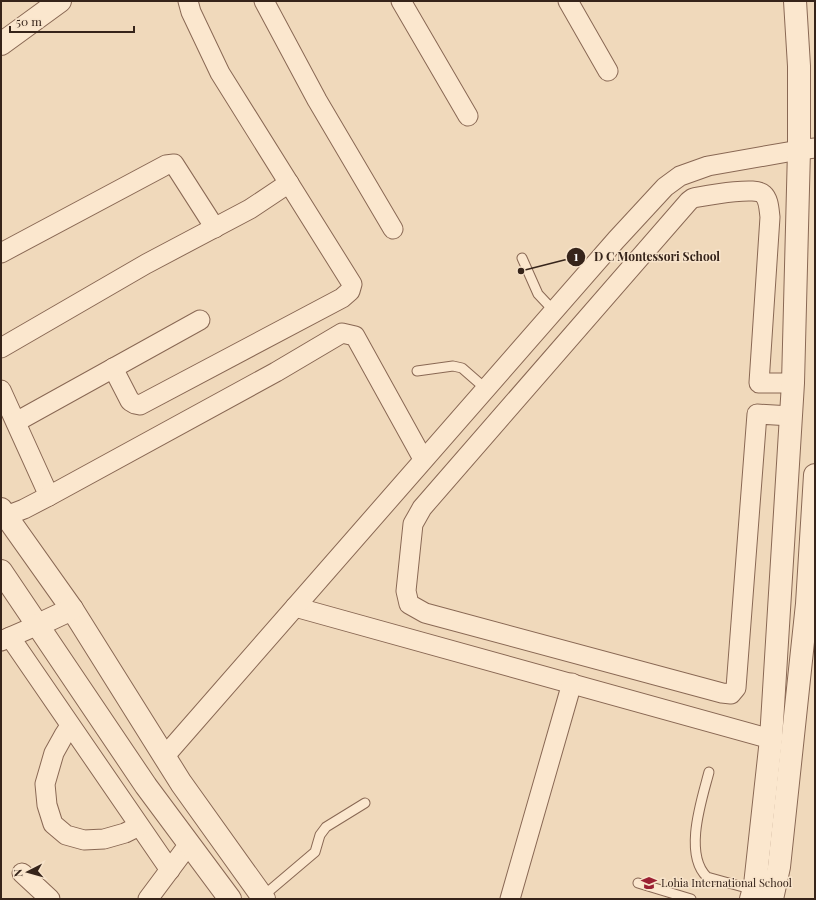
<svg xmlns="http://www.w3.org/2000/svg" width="816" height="900" viewBox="0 0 816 900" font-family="'Playfair Display',serif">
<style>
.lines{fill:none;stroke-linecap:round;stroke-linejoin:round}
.service-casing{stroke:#896854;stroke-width:11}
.minor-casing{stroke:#896854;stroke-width:21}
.tertiary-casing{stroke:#896854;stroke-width:24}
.service{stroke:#fbe7ce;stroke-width:9}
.minor{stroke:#fbe7ce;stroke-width:19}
.tertiary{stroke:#fbe7ce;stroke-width:22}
.labels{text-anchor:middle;stroke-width:3;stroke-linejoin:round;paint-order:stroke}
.poi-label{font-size:11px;fill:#36241a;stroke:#f8e4cb;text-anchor:start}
.leader{fill:none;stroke:#36241a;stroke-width:1.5}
.callout-dot{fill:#36241a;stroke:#f8e4cb;stroke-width:1.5}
.mark-label{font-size:12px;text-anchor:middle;font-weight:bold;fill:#fff}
.callout-label{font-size:12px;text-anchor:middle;font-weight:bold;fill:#36241a;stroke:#f8e4cb;stroke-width:3;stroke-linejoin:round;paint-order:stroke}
</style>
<rect width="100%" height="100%" fill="#f0d9bb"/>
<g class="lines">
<defs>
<g id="service">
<path d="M522 258 538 294 554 311"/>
<path d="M417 371 453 366 462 368 486 389"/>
<path d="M709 772C702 799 683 854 707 877L754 890"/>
<path d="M638 883 691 899"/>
<path d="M262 897 315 852 320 835 326 827 365 803"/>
</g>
<g id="minor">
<path d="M264 1 317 100 393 229"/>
<path d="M401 1 468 116"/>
<path d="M568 1 608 71"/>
<path d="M1 253 166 165 174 164 215 228"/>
<path d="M1 348 146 264 250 209 289 183"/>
<path d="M113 368 130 401 135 404 140 405 342 298 350 291 352 284 220 73 191 12 188 1"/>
<path d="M1 390 49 496"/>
<path d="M791 416 757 414 736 688 731 694 722 693 425 613 409 604 406 591 413 524 422 508 689 201 693 198C705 196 756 186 763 194 769 199 769 210 770 217L759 383H793"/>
<path d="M16 422 200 320"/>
<path d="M6 516 24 509 49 496 276 372 342 333 355 336 423 459 422 461"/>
<path d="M295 607 771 739"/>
<path d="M10 637 170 870"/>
<path d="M1 641 38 625"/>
<path d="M70 726 64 735 54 753 45 784 47 805 53 824 66 835 84 840 104 839 125 833 139 826"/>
<path d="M164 757 616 240 665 187 680 176 708 166 799 150 815 148"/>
<path d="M22 873 50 899"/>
<path d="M148 899 189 844"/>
<path d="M510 899 572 683"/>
</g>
<g id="tertiary">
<path d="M1 44 60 1"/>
<path d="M1 509 72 609 181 783 264 899"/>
<path d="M1 571 146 786 230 899"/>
<path d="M38 625 72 609"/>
<path d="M751 899 755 885 771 739 793 383 799 150V66L795 1"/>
<path d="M772 899 779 867 807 604 815 475"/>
</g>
</defs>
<use href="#service" class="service-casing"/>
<use href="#minor" class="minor-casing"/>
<use href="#tertiary" class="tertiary-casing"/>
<use href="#service" class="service"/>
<use href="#minor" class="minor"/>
<use href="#tertiary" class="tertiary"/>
</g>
<defs>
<symbol id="school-bare" viewBox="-9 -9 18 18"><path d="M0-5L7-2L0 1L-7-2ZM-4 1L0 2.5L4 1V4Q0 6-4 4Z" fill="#9b2033" stroke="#f8e4cb" stroke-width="2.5" paint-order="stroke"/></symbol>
</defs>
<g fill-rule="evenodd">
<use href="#school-bare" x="638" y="872" width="22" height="22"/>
</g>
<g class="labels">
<g class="poi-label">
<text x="661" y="887">Lohia International School</text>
</g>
</g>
<path class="leader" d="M521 271L576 257"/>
<g class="callout-dot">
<circle cx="521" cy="271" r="4"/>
<circle cx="576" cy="257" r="10"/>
</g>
<g class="mark-label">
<text x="576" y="261">1</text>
</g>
<g class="callout-label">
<text x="657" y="261">D C Montessori School</text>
</g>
<rect width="816" height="900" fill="none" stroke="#36241a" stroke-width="4"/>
<g transform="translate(28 872) rotate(264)" stroke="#f8e4cb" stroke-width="3" paint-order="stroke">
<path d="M0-3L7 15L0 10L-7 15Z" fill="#36241a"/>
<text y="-6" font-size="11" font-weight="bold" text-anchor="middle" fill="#36241a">N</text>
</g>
<path d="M10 26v6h124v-6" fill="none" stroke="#36241a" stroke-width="2"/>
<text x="16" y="26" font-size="12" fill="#36241a" stroke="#f8e4cb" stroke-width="3" paint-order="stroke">50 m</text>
</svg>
